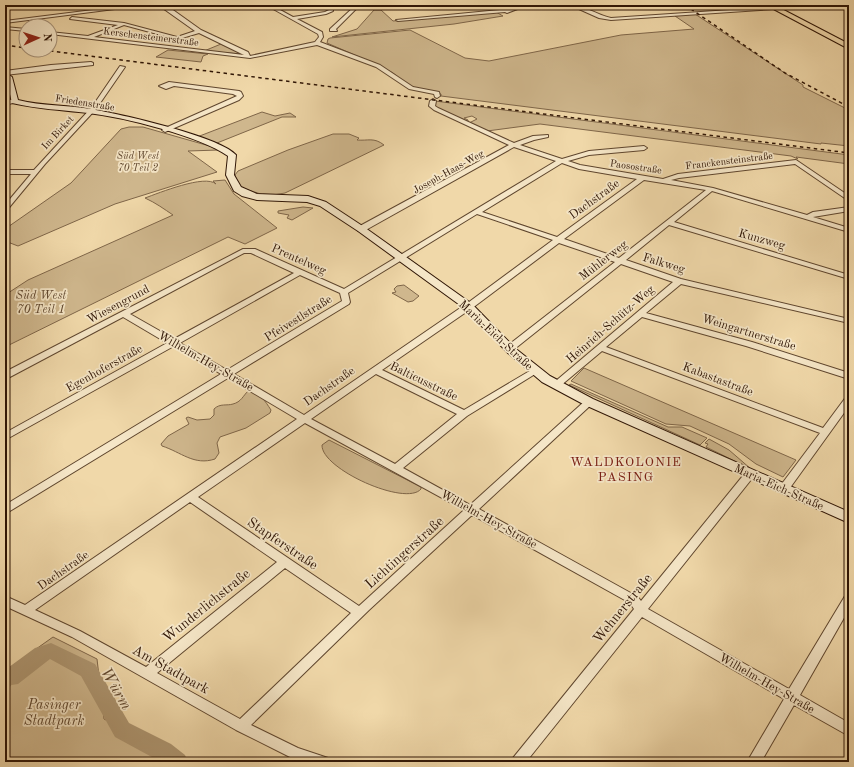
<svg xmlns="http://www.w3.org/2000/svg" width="854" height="767" viewBox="0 0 854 767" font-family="'Old Standard TT',serif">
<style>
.green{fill:#cfb78d;stroke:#7f6649}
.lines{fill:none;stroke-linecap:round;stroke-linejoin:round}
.canal{fill:#ae9671;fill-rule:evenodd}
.river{fill:#ae9671;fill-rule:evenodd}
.street-casing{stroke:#5f462e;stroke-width:2}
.secondary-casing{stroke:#2f1505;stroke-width:2}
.primary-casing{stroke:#2f1505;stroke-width:2}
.street{fill:#f5e6c7;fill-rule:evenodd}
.secondary{fill:#f5e6c7;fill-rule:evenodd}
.primary{fill:#f0d8a9;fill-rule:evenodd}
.rail{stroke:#2f1505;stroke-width:1.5;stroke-dasharray:3.5 3.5;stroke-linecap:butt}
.labels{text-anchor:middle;stroke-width:3.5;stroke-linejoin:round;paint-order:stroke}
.far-street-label{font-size:10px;fill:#2f1505;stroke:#f5e6c7}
.far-park-label{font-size:10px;font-style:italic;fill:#5f462e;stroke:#f5e6c7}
.street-label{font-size:12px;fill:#2f1505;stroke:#f5e6c7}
.park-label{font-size:12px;font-style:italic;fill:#5f462e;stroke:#f5e6c7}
.neighbourhood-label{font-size:13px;letter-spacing:1px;fill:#7a1f14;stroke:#f5e6c7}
.near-street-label{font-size:14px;fill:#2f1505;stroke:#f5e6c7}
.near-park-label{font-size:14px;font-style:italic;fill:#5f462e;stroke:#f5e6c7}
.near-water-label{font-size:16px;font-style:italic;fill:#624930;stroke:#f5e6c7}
</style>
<rect width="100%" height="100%" fill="#f0d8a9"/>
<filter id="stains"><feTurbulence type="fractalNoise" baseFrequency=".005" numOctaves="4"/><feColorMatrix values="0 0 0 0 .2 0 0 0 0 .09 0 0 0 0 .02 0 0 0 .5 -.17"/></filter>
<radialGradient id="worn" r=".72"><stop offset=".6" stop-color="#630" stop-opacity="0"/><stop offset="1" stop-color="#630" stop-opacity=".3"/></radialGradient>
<g class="green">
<path d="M374 10H381L393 21 496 12 503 16 454 24 332 37 357 29Z"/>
<path d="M695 14 803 85V87L849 110V146L821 143V144L441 96V94L410 87 393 73 380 66 327 43 328 39 330 38 410 30 465 58 489 61 621 35 694 29 675 16Z"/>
<path d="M221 44 242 54 204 51Z"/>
<path d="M168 50 208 54 203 56 201 62 156 57Z"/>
<path d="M435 101 849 155V164L796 157 798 159 791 156 540 124 487 131 469 123 477 119 472 116 464 118 468 120V122L438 108 435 106Z"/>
<path d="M262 112 275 116 290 113 296 117H282L217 143 197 137Z"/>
<path d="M129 127H143L213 147 219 150 188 151 217 172 115 204 18 246 5 241V229L71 183 121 129Z"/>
<path d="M333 134H349L359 138 357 140C368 141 374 137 384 145L285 193 267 196 239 187 235 175 238 171 288 150Z"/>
<path d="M225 180 234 194 277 228 245 244 228 237 5 347V295L28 280 173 215C164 209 156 203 145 198 159 193 205 174 216 184L213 181Z"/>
<path d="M303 207 313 208 292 220 287 218 289 215 278 213V211Z"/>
<path d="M404 285 419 296 413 301 408 302 392 293 396 292 394 289 397 286Z"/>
<path d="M584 368 796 460 783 477 756 464 729 444 690 426 666 424 571 381Z"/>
<path d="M571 384 668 427H682L707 438 700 445 569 385Z"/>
<path d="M248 391C260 392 265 401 271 410L270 413 246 428 220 437 217 443 219 453 215 459C194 466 181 452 162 446L161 444 168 436 189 424 186 418 188 417 197 420 210 419 214 415V409C220 403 227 406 233 404 241 402 243 396 248 391Z"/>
<path d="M709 439 729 450 751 469 706 447 708 444 705 443Z"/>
<path d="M329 440 421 487V489C406 507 321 469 322 445Z"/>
<path d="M53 637 97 659 104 719 192 762H5V671Z"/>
</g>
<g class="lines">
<path class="canal" d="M11 673 15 675 17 678 9 688 5 690V677Z"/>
<path class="river" d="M51 643 95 664 129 723 171 744 185 755 188 762H161L115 737 81 676 50 659 18 684 5 686V670L35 648Z"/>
<defs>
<g id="street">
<path d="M133 5H146L5 23V21Z"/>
<path d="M162 5H166L201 30 248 52 250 56 315 42 319 37 318 34 266 5H271L293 17 325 12 329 10 328 5H332L333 11 326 14 297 19 322 32 323 37 320 42 380 65 413 87 439 92 440 96 437 98 435 97 434 94 409 89 376 67 317 45 250 58 50 34V32L88 36 118 25 70 19 72 17 124 23 177 37 195 31 164 9ZM124 25 172 38 170 40 172 41 199 33 244 55 94 37Z"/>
<path d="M356 5H360L336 29 337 31H330V29Z"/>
<path d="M522 5H528L507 13 505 12 398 21 396 20 511 9Z"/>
<path d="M570 5C584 5 597 15 611 18L774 7 776 8 774 9 611 20 599 18Z"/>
<path d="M847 12H849V15L845 13Z"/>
<path d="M5 27 26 29V31L5 29Z"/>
<path d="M91 62 93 63V65L5 75V71L51 65Z"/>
<path d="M120 66 125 67 96 109 45 164 7 210 5 211V205L31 174H5V170H34L92 107Z"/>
<path d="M169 82 239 91 241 92 243 96 239 100 165 132 162 130 163 129 237 96 233 94 174 86 166 89 159 86Z"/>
<path d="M15 99 18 101 17 102 5 105V101Z"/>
<path d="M433 99 436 101 435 106 438 108 514 143 533 136 548 135V137L534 140 520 145 562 159 589 151 644 146 647 148 644 150 589 155 568 161 580 165 663 179 678 174 796 160 849 196V201L795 164 679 178 671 180 713 188 807 215 813 212 849 207V211L813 217 849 228V232L712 191 674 222 849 275V279L669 225 626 260 681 279 849 319V323L681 284 646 313 752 342 849 373V379L746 346 642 317 606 347 823 428 846 397 849 396V406L787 492H779L778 489 820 433 602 351 559 387 556 388 551 385 673 282 621 264 517 347 504 348 503 346 504 344 511 343 615 262 559 243 475 306 382 370 464 410 533 369H539L540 371 467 416 403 468 470 505 586 400H592L594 402 592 404 479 509 638 597 641 601 746 472H754L755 474 754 476 648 609 789 689 845 596 849 594V609L800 695 849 723V736L794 705 761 762H747L784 699 642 617 526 762H511L513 758 634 609 630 603 472 515 369 610 251 725 298 748 328 758 330 762H304L290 757 236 730 72 637 5 606V596L25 605 297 419 228 378 5 514V505L221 374 174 346 5 440V433L167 343 123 317 8 378 5 379V372L243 249H255L344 289 556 161 514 147 364 231H358V227L509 145 434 110 429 106 430 101ZM562 163 579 169 637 179 557 237 482 212ZM644 180 706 190 619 258 564 239ZM477 214 553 240 469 302 304 415 234 374 349 304 350 302 348 293ZM244 253H251L294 273 174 339 130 314ZM300 275 340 293 342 301 227 370 180 343ZM376 374 457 414 395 464 311 419ZM305 423 464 510 359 606 198 497ZM190 502 277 562 146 667 80 631 35 610ZM285 568 351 613 240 719 157 673Z"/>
</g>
<g id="secondary">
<path d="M5 5H18L5 8Z"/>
<path d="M5 72 12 77 18 100C42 106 67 105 91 109 119 114 219 136 236 155L234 175 241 187 257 194 308 196 326 202 364 227 472 304 516 349 550 376 593 399 849 512V523L585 405 542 382 508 353 464 308 358 231 320 206 307 202 257 200 242 196 234 191 226 175 228 156C200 136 123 117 88 113 63 110 37 109 12 103Z"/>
</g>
<path id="primary" d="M766 5H774L849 44V49Z"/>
</defs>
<use href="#street" class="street-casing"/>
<use href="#secondary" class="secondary-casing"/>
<use href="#primary" class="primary-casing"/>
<use href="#street" class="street"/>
<use href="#secondary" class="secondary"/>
<use href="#primary" class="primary"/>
<g class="rail">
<path d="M685 5 785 73 849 107"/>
<path d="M5 45 26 48"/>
<path d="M43 50 849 153"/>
</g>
</g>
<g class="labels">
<g class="far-street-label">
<text transform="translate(151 36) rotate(7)" y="4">Kerschensteinerstraße</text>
<text transform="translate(85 102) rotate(9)" y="4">Friedenstraße</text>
<text transform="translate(57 132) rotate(-47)" y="4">Im Birket</text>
<text transform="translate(729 160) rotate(-7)" y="4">Franckensteinstraße</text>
<text transform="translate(636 166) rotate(8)" y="4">Paosostraße</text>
<text transform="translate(448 171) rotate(-29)" y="4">Joseph-Haas-Weg</text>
</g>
<g class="far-park-label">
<text x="138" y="159">Süd West<tspan x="138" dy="12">70 Teil 2</tspan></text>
</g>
<g class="street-label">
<text transform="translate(594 199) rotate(-36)" y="4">Dachstraße</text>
<text transform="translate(762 239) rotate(16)" y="4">Kunzweg</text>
<text transform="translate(299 259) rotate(24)" y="4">Prentelweg</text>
<text transform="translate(603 260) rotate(-38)" y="4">Mühlerweg</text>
<text transform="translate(664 263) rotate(17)" y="4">Falkweg</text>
<text transform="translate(118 304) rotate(-28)" y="4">Wiesengrund</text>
<text transform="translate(298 318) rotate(-32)" y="4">Pfeivestlstraße</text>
<text transform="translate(610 324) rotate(-41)" y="4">Heinrich-Schütz-Weg</text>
<text transform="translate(749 332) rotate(17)" y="4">Weingartnerstraße</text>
<text transform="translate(496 335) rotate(43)" y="4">Maria-Eich-Straße</text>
<text transform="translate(206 361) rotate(30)" y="4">Wilhelm-Hey-Straße</text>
<text transform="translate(104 368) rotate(-29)" y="4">Egenhoferstraße</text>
<text transform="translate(718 379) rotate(21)" y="4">Kabastastraße</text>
<text transform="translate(424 381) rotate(26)" y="4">Balticusstraße</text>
<text transform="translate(329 386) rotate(-35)" y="4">Dachstraße</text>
<text transform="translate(779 487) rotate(24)" y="4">Maria-Eich-Straße</text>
<text transform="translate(489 519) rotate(29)" y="4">Wilhelm-Hey-Straße</text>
<text transform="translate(63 570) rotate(-35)" y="4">Dachstraße</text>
<text transform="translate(767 683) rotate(30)" y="4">Wilhelm-Hey-Straße</text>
</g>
<g class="park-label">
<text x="41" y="299">Süd West<tspan x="41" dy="14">70 Teil 1</tspan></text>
</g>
<g class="neighbourhood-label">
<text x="626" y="466">WALDKOLONIE<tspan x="626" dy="15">PASING</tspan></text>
</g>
<g class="near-street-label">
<text transform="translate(283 543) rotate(34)" y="5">Stapferstraße</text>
<text transform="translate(404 552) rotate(-42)" y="5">Lichtingerstraße</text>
<text transform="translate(206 605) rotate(-39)" y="5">Wunderlichstraße</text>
<text transform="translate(622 608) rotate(-51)" y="5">Wehnerstraße</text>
<text transform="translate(171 669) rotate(29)" y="5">Am Stadtpark</text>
</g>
<g class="near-park-label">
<text x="54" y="709">Pasinger<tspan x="54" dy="16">Stadtpark</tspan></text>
</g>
<g class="near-water-label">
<text transform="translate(117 688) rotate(60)" y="6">Würm</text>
</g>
</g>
<rect width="854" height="767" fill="none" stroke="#f0d8a9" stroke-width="20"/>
<rect x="6" y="6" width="842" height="755" fill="none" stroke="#2f1505" stroke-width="2"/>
<rect x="10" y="10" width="834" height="747" fill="none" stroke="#2f1505"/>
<g transform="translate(38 38) rotate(87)"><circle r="19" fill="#f5e6c7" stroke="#a69279"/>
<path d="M0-3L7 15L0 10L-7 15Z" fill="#8f2418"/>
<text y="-6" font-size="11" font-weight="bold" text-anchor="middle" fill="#2f1505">N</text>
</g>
<rect width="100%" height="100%" filter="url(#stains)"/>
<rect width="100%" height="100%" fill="url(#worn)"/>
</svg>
